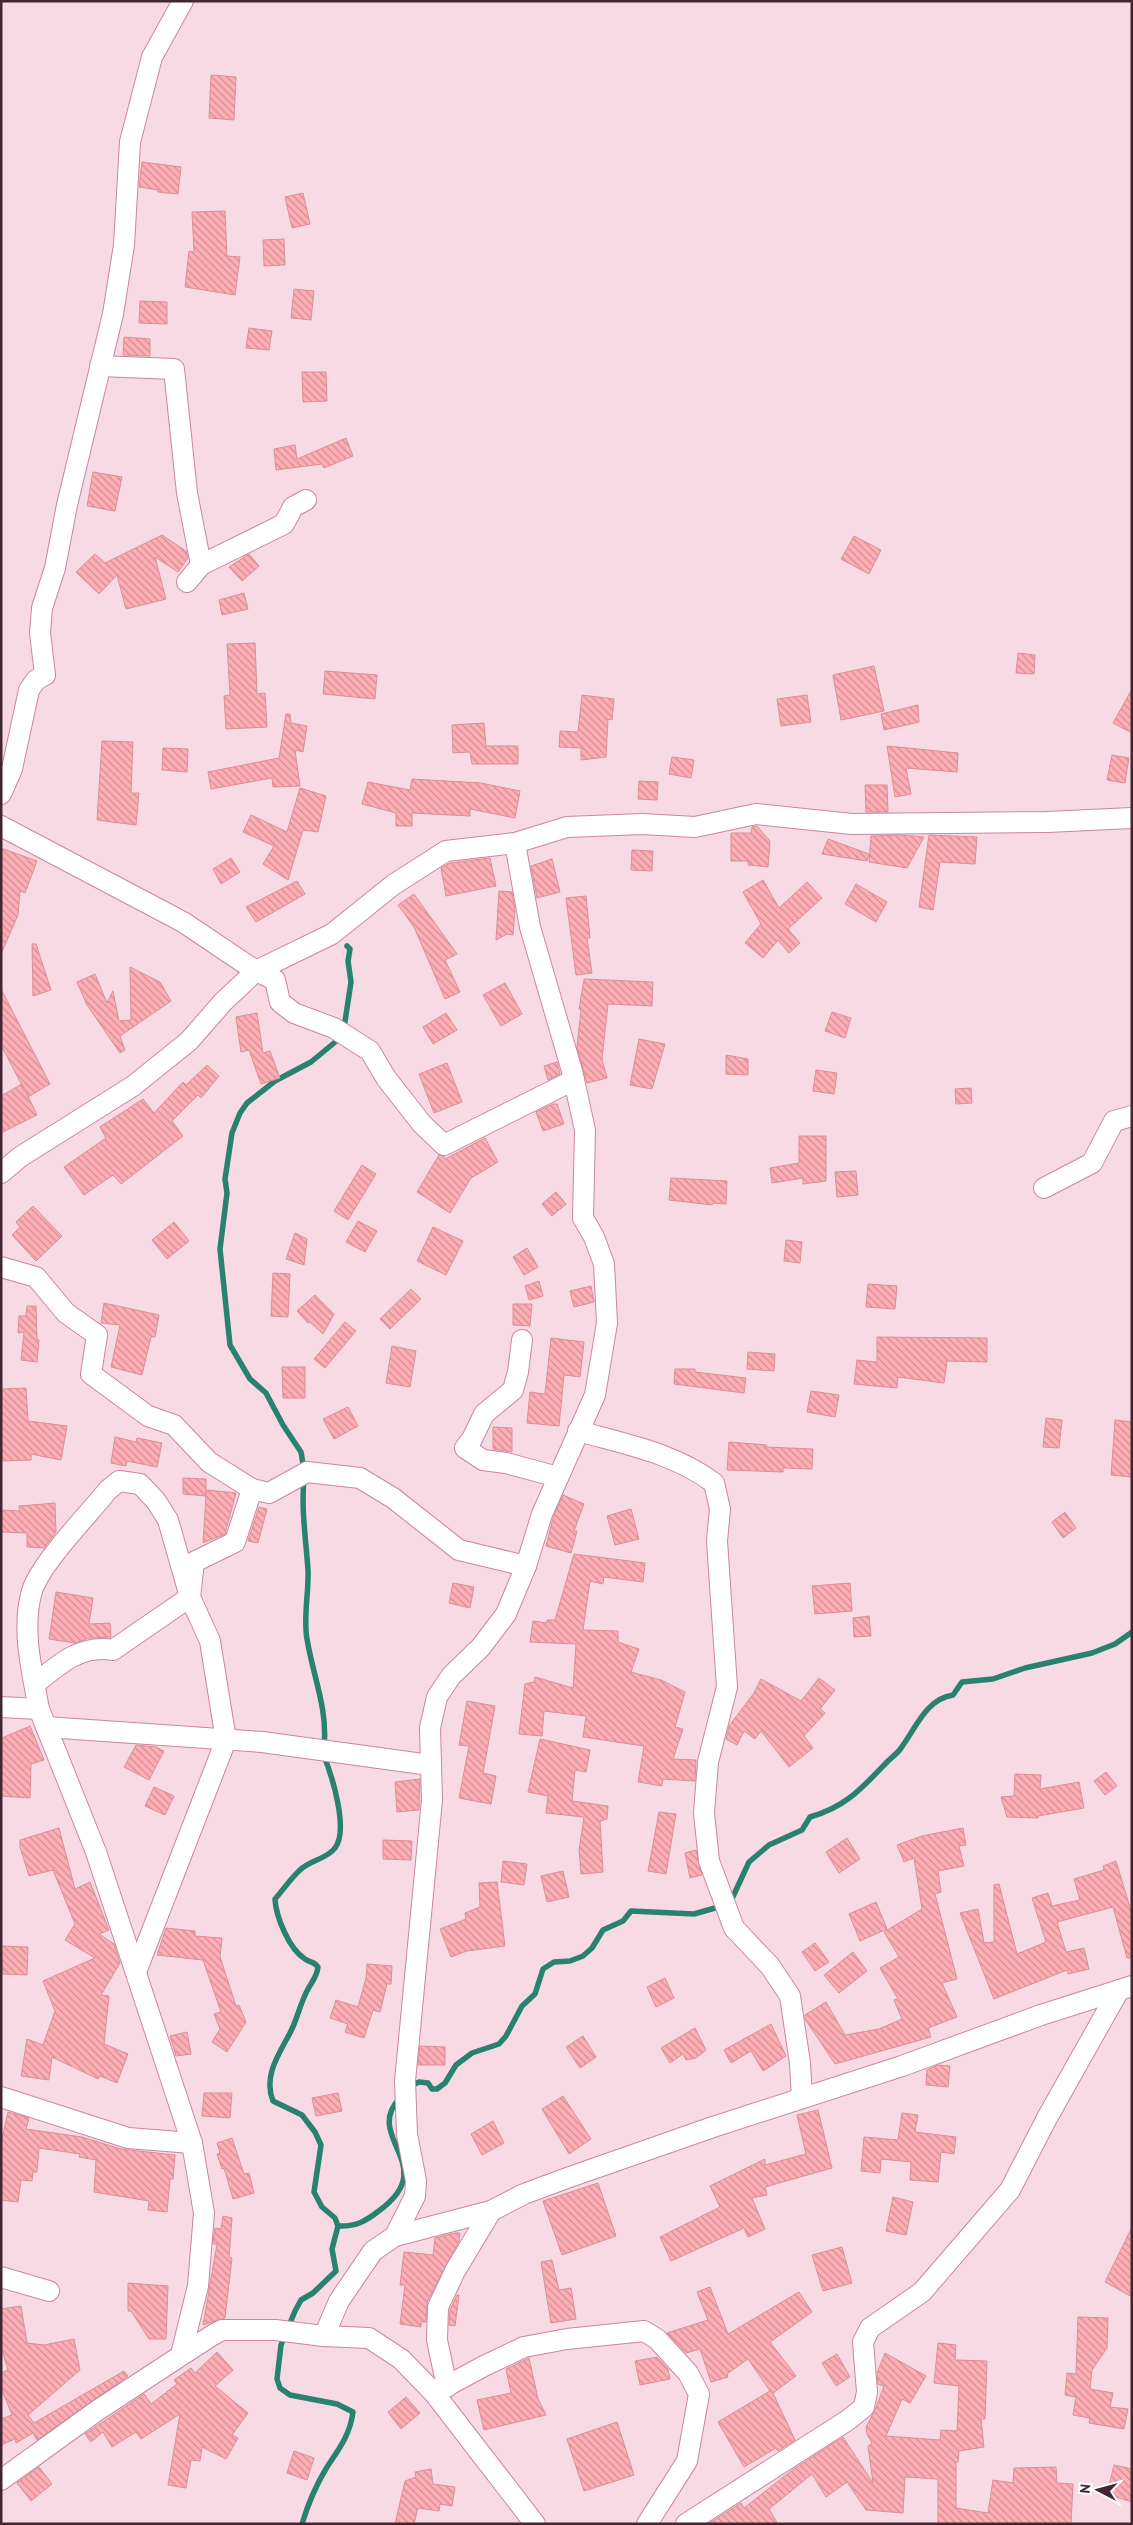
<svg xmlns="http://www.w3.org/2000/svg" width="1133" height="2525" viewBox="0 0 1133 2525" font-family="'PT Sans',sans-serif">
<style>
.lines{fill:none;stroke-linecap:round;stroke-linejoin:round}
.stream{stroke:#298170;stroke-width:5.5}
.building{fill:url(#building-back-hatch);stroke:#d99096}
.minor-casing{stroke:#ca86a2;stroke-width:22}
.minor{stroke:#fff;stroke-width:20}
</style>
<defs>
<pattern id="building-back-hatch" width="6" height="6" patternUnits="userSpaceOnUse" patternTransform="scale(1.25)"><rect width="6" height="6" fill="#feaeb4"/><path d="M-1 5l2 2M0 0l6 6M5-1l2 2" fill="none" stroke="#cf8e93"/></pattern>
</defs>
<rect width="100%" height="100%" fill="#f8dae5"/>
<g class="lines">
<g class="stream">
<path d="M304 1470 301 1452 283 1425 266 1393 250 1379 230 1345 220 1249 227 1193 225 1179 232 1133 240 1113 247 1103 275 1081 311 1062 340 1038 344 1028 351 982 348 961 350 949 347 946"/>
<path d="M304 1479C301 1509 306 1540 308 1570 309 1592 303 1618 307 1639 313 1676 328 1709 324 1747"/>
<path d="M730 1903 749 1862 769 1845 802 1830 810 1817C846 1807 862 1788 887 1762 892 1757 898 1753 901 1748 916 1728 926 1699 953 1695L962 1682 993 1679 1025 1668 1092 1653 1115 1644 1132 1632"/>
<path d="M409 2087 419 2082 428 2083 432 2089H437L445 2083 456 2065 472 2053 499 2044 506 2036 522 2006 535 1994 543 1969 554 1962 570 1961 583 1956 592 1948 603 1930 623 1921 631 1911 694 1914 722 1906"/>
<path d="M338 2226C356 2227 366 2221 380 2210 441 2165 362 2137 400 2098"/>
<path d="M302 2524C308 2504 316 2485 327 2467 339 2449 350 2435 353 2412L337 2404 290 2395 280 2388 277 2379 281 2345 295 2311 301 2300 313 2293 336 2271 332 2249 338 2226 335 2218 322 2207 314 2192 321 2145 315 2132 302 2115 273 2101C263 2076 279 2054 290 2033 297 2020 300 2004 307 1991 312 1981 317 1977 318 1967 314 1961 310 1963 305 1959 289 1949 276 1917 275 1899 283 1890 291 1878 300 1870 310 1860 327 1859 335 1848 349 1830 332 1776 324 1756"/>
</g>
</g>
<g class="building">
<path d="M211 75 236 77 234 120 209 118Z"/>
<path d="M142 162 181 167 178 194 158 192V190L139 187Z"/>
<path d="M303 193 310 224 292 228 285 197Z"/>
<path d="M225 211 227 256 240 257 235 295 185 287 189 251 194 252 192 212Z"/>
<path d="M284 239 285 265 264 266 263 240Z"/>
<path d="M294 289 314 291 311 320 291 318Z"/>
<path d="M140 301 167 302V324L139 323Z"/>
<path d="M249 328 272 331 269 350 246 348Z"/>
<path d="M124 337 150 339V356L123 355Z"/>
<path d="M302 372H326L327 401 303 402Z"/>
<path d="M346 438 353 456 324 468 322 464 276 470 274 449 295 445 297 459Z"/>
<path d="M93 472 122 477 115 511 87 506Z"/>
<path d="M162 535 186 551 188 558 178 572 155 557 166 599 126 609 117 575 99 594 76 572 95 554 105 563Z"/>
<path d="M854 536 881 550 869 574 841 559Z"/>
<path d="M249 554 259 566 242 581 229 567Z"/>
<path d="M244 593 248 609 222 615 219 600Z"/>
<path d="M255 643 257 694 265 693 267 727 226 729 224 696 230 695 227 644Z"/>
<path d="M1018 653 1035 655 1034 674 1016 673Z"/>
<path d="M874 666 884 711 841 720 833 675Z"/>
<path d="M325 671 377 675 375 699 323 694Z"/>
<path d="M1132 689V733L1113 723Z"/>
<path d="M582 695 614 699 612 720 608 719 606 757 581 760V748L559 747 560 731 578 732Z"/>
<path d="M807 695 811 722 781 726 777 699Z"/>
<path d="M918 705 919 722 884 730 881 714Z"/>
<path d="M286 714H290L291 723 307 726 303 752 295 750 300 786 273 787 272 778 211 789 208 772 279 758Z"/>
<path d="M484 723 486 746H518V764H472L470 752 453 753 452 725Z"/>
<path d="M102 741 133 742 131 793H139L136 825 97 820Z"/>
<path d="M887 746 958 753 957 772 906 768 911 794 895 797Z"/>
<path d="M163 748 188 749 187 772 162 770Z"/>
<path d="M1112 755 1129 758 1125 783 1107 780Z"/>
<path d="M672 757 694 760 691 778 669 774Z"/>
<path d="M412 779 481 783 520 791 515 818 470 809V816L412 813V826H396V813L362 804 368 782 410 790Z"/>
<path d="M639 781 658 782 657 800 638 799Z"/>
<path d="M865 785H887L888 812H866Z"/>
<path d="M300 788 326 796 318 832 303 830 288 880 263 864 274 846 243 832 251 815 287 832Z"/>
<path d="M757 826 770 841 768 867 748 865V861H731V833H751L752 827Z"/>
<path d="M899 835 924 837 907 868 869 862 871 836Z"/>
<path d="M929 835 977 837 975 864 940 862 933 910 919 907Z"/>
<path d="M828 839 869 854 867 861 822 854Z"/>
<path d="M1 848 37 861 25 893 20 891 18 915 1 954Z"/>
<path d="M632 850 653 851 652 871 631 870Z"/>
<path d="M231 858 240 872 221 884 213 869Z"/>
<path d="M490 858 496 886 446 896 441 868 450 863Z"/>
<path d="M552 859 560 892 537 898 531 866Z"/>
<path d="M763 880 779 908 807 882 822 898 788 929 800 943 789 953 778 940 763 958 745 943 761 924 743 892Z"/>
<path d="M297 881 305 894 256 922 246 907Z"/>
<path d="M856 884 887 902 876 922 845 904Z"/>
<path d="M499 891 512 892 515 910 513 935 507 934 496 940Z"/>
<path d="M414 894 457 954 445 960 460 992 445 999 414 927 398 905Z"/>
<path d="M586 896 590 938H587L592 973 576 975 566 898Z"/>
<path d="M32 944H36L51 990 33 996Z"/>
<path d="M130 967 160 982 171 1001 120 1036 125 1050 120 1053 87 1005 77 982 95 974 107 1003 113 991 119 1021 131 1020Z"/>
<path d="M584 979 653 982 652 1006 608 1004 602 1059 607 1078 587 1083 577 1047 581 1009H579Z"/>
<path d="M505 983 522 1014 501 1026 483 995Z"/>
<path d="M1 989 50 1084 28 1097 1 1045Z"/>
<path d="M832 1012 851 1018 845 1038 825 1031Z"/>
<path d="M257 1013 263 1053 270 1051 280 1078 261 1084 249 1050 241 1052 236 1017Z"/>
<path d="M446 1013 457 1030 433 1044 423 1027Z"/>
<path d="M639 1039 665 1044 652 1089 630 1085Z"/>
<path d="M726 1055 748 1059V1075L726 1074Z"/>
<path d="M557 1062 560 1074 548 1080 544 1066Z"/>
<path d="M447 1063 462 1102 434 1113 419 1074Z"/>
<path d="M207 1065 219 1076 201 1098 198 1095 172 1121 183 1136 121 1184 113 1175 84 1195 64 1167 106 1138 100 1127 143 1099 154 1113 183 1082 186 1085Z"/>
<path d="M816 1070 837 1073 834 1094 813 1091Z"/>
<path d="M22 1084 37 1115 1 1133V1096Z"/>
<path d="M971 1088 972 1103 956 1104 955 1089Z"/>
<path d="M553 1104H557L564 1124 543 1131 536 1112Z"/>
<path d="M799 1136H826V1181L803 1184V1178L772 1183 770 1168 799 1163Z"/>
<path d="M485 1138 498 1162 471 1178 450 1213 417 1192 439 1155 444 1156 445 1159Z"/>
<path d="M362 1165 376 1174 348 1220 334 1211Z"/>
<path d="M856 1171 858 1195 837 1197 835 1172Z"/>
<path d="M671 1178 727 1181 726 1204 713 1203 712 1205 669 1200Z"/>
<path d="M556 1192 566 1204 552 1216 542 1204Z"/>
<path d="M33 1206 62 1236 36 1261 12 1235 20 1227 16 1222Z"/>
<path d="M358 1221 377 1231 365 1252 346 1242Z"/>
<path d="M174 1222 189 1241 167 1259 152 1240Z"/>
<path d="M433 1227 463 1241 446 1275 417 1261Z"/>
<path d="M295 1233 307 1239 304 1265 286 1259Z"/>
<path d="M786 1240 802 1242 800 1263 784 1261Z"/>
<path d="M527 1248 538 1267 524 1275 513 1257Z"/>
<path d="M273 1273 290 1274 288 1317 271 1316Z"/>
<path d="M539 1281 543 1296 529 1300 525 1286Z"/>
<path d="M868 1284 897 1286 895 1309 866 1307Z"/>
<path d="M591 1286 594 1302 574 1307 570 1291Z"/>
<path d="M411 1289 421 1299 390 1329 380 1319Z"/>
<path d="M315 1295 334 1314 323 1334 310 1322 308 1323 297 1311Z"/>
<path d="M104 1303 159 1315 155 1337H151L142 1375 111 1367 120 1325 101 1323Z"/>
<path d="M513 1304H532L530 1326 513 1325Z"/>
<path d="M27 1306H36L37 1339 39 1340 37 1362 21 1360 24 1332 18 1333 19 1316H26Z"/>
<path d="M345 1322 356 1331 325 1368 314 1359Z"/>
<path d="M877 1337 987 1338V1362L947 1361 944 1383 898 1377 897 1388 854 1384 857 1360 877 1362Z"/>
<path d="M551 1338 584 1342 580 1377 564 1375 559 1426 527 1423 530 1392 545 1394Z"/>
<path d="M392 1346 416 1351 410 1387 386 1383Z"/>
<path d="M748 1352 775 1354 774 1371 747 1369Z"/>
<path d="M282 1367H305V1398H283Z"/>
<path d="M675 1369H695V1372L746 1378 744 1393 674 1384Z"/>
<path d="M26 1388 28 1421 67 1426 61 1460 31 1454V1460L1 1461V1389Z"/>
<path d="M811 1391 839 1395 835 1417 807 1412Z"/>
<path d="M348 1407 358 1426 334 1439 323 1419Z"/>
<path d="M1046 1418 1062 1420 1059 1448 1043 1447Z"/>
<path d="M1115 1420 1132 1422V1477L1111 1475Z"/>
<path d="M493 1427 512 1428V1452L493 1449Z"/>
<path d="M115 1437 136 1442 137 1438 162 1443 157 1467 127 1461 126 1466 111 1463Z"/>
<path d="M729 1442 767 1445 766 1447 813 1449 812 1469 783 1468V1472L727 1470Z"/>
<path d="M183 1478 206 1479V1495L207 1490 236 1493 225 1534 203 1543 206 1496 183 1494Z"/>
<path d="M563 1495 584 1504 574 1531H577L571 1553 546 1546 553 1518Z"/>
<path d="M55 1503 56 1532 44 1548 27 1547V1533L1 1532V1510L20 1511 19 1506Z"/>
<path d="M259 1507 267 1509 258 1543 248 1541Z"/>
<path d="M631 1509 639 1539 615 1545 607 1516Z"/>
<path d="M1065 1512 1076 1528 1063 1538 1052 1522Z"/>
<path d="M574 1554 645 1563 643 1582 604 1577 603 1584 590 1581 583 1630 618 1631V1642L639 1649 631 1672 661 1680 685 1692 675 1727 683 1729 673 1759 696 1760 695 1781 663 1779 662 1786 638 1782 644 1746 583 1737 586 1716 544 1711 542 1736 519 1734 525 1684 534 1682 535 1677 573 1688 576 1644 530 1642 533 1621 547 1623V1620H555Z"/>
<path d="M453 1583 474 1587 470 1608 449 1603Z"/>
<path d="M850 1583 852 1611 815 1614 812 1586Z"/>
<path d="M56 1592 93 1598 89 1624 110 1623 111 1637 89 1638 75 1643 49 1639Z"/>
<path d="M869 1616 871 1636 854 1637 853 1618Z"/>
<path d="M819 1678 835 1690 820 1709 825 1713 804 1736 813 1748 789 1767 761 1731 755 1739 744 1731 737 1745 726 1739 729 1726 754 1693 761 1679 801 1701Z"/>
<path d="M467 1701 495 1706 483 1773 496 1776 491 1804 459 1798 469 1746 459 1745Z"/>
<path d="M30 1726 44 1760 31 1764 30 1798 1 1796 2 1738Z"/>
<path d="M540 1739 590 1750 586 1772 575 1770 572 1801 608 1806 607 1819 600 1821 603 1872 581 1874 579 1850 584 1817 546 1813 548 1796 528 1792Z"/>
<path d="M136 1745 156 1747 164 1751 149 1780 124 1767Z"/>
<path d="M1106 1772 1117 1786 1105 1795 1094 1781Z"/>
<path d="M1015 1774 1041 1775 1040 1789 1079 1782 1084 1808 1038 1816V1818L1007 1817 1001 1797 1014 1796Z"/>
<path d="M420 1779 419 1810 397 1812 395 1782Z"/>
<path d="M154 1787 174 1796 165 1815 145 1806Z"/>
<path d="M659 1812 676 1814 666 1874 648 1871Z"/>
<path d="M59 1828 75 1889 90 1882 109 1930 99 1934 114 1944 120 1963 101 1995 109 1996 104 2044 128 2054 117 2083 100 2076 98 2079 52 2057 49 2080 21 2076 27 2039 43 2045 55 2011 43 1981 95 1958 65 1940 75 1924 53 1870 29 1876 20 1847V1840Z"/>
<path d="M963 1828 966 1845 959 1846 964 1866 938 1871 941 1892 935 1894 957 1979 942 1983 957 2017 928 2028 931 2037 835 2064 805 2019V2015L826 2002 845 2035 879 2029 902 2019 894 2000 898 1999 880 1968 899 1957 884 1932 922 1909 914 1858 904 1862 897 1845 922 1836Z"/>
<path d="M847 1838 860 1859 839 1873 826 1852Z"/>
<path d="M383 1840 412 1841 411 1860 383 1859Z"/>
<path d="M696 1850 702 1875 690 1878 685 1853Z"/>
<path d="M503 1861 527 1864 524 1885 501 1882Z"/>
<path d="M1116 1861 1132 1914V1958H1127L1113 1907 1057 1922 1066 1952 1084 1948 1089 1969 1068 1974 1067 1970 994 1999 960 1913 978 1909 984 1943 994 1942V1885L999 1884 1017 1954 1046 1942 1032 1898 1048 1893 1052 1906 1080 1900 1074 1879 1104 1870 1103 1866Z"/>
<path d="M563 1871 569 1897 547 1902 541 1876Z"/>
<path d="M497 1882 505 1946 467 1951 451 1957 440 1929 466 1919 465 1913 480 1907 479 1883Z"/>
<path d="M876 1902 887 1929 860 1941 849 1914Z"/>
<path d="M166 1928 195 1931V1936L222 1938 220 1957 236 2006 239 2005 246 2022 227 2052 212 2042 220 2029 214 2014 221 2012 203 1960 157 1955Z"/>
<path d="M815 1943 829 1962 815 1971 802 1952Z"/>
<path d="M1 1946 28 1947 27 1975 3 1974Z"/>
<path d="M853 1952 867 1971 839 1993 824 1975Z"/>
<path d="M367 1964 392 1966 391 1984H387L380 2012 373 2010 364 2038 345 2032 348 2024 330 2018 336 2000 358 2007 366 1978Z"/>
<path d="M665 1978 674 1998 656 2007 647 1987Z"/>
<path d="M771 2024 786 2056 763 2071 751 2051 731 2063 724 2050Z"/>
<path d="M695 2028 706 2050 696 2058 686 2060 683 2054 670 2063 661 2048Z"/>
<path d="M187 2032 191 2054 176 2056 170 2036Z"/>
<path d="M583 2036 596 2057 580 2068 566 2047Z"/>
<path d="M420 2046 445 2047V2065H418Z"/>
<path d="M938 2065 950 2066 948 2087 926 2085 927 2070Z"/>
<path d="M204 2093H232L230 2118 202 2116Z"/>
<path d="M338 2093 342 2111 316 2116 312 2098Z"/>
<path d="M563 2096 591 2139 569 2154 542 2109Z"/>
<path d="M818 2110 832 2168 765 2187 767 2195 752 2198 765 2229 748 2237 744 2228 671 2261 660 2237 720 2207 710 2186 765 2159V2165L806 2154 797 2115Z"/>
<path d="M8 2112 29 2118 26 2129 82 2137 121 2149 175 2155 173 2179H170L167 2212 148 2210 149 2201 94 2192 96 2160 79 2157 80 2154 39 2148 37 2172H33L32 2181 21 2180 18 2202 1 2200V2143Z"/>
<path d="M902 2113 918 2115 915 2132 956 2137 954 2154 941 2152 938 2182 910 2180 911 2162 881 2159 880 2173 861 2171 864 2137 898 2140Z"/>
<path d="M493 2121 504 2143 482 2155 471 2134Z"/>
<path d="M232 2138 244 2174 249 2173 254 2193 233 2199 224 2168 222 2169 217 2154 220 2153 217 2143Z"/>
<path d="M598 2183 616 2236 562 2255 543 2201Z"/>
<path d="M893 2197 913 2202 906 2235 886 2231Z"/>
<path d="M223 2216 232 2218 229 2257 232 2258 225 2318 203 2325 217 2244H213L215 2228 221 2229Z"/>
<path d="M1132 2227V2297L1105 2282Z"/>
<path d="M455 2233H460L459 2241 427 2302 426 2322H421V2327L400 2324 405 2285H400L404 2252 433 2255 435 2238Z"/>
<path d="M842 2247 852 2283 823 2291 812 2255Z"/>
<path d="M552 2260 559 2290 571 2288 576 2319 551 2323 541 2262Z"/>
<path d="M128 2283 168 2286 166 2339H149L131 2311H128Z"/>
<path d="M710 2287 728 2334 799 2292 812 2312 770 2342 796 2376 773 2393 795 2440 778 2451 776 2448 744 2467 718 2422 770 2391 748 2359 727 2374 728 2377 711 2382 700 2349 686 2353 667 2333 708 2320 697 2292Z"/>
<path d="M457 2295H459L455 2326 449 2325 450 2310Z"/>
<path d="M21 2306 27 2343 44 2345 74 2339 80 2370 28 2415 34 2423 124 2371 128 2376 37 2440 33 2433 16 2443 15 2439 1 2445V2419L12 2415 1 2388V2373L8 2370 1 2347V2309Z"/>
<path d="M1078 2317 1108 2318 1107 2348 1092 2370 1090 2389 1113 2393 1110 2407 1128 2409 1124 2429 1089 2423 1090 2418 1073 2415 1076 2397 1065 2395 1067 2373 1076 2374Z"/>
<path d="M938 2343 956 2345 955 2360 987 2361 985 2419H981L984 2447 959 2451 958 2462H956V2508L988 2513 993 2480 1013 2483 1014 2468 1056 2467 1057 2483 1073 2484 1071 2524H938V2479L905 2477 903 2513 866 2510 847 2482 826 2497 812 2474 769 2509 778 2524H708L741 2503 744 2508 791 2471 843 2437 873 2483 868 2446 872 2443 867 2434 866 2427 875 2410 884 2386 878 2384 877 2373 885 2353 926 2376 910 2403 902 2399 886 2436 940 2440 941 2430 957 2431 959 2386 934 2383Z"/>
<path d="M217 2352 233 2370 215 2386 248 2413 232 2435 238 2438 226 2459 202 2447 200 2461 191 2460 186 2488 168 2485 180 2414 141 2439 136 2432 112 2447 103 2432 91 2442 85 2434 144 2394 151 2404 177 2384 174 2380 191 2368 195 2373Z"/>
<path d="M837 2354 850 2377 836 2386 822 2363Z"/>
<path d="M657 2357 668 2369 670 2379 640 2385 635 2361Z"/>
<path d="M529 2358 538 2399 546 2415 484 2430 477 2400 511 2393 506 2369Z"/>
<path d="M406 2397 420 2413 401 2429 388 2412Z"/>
<path d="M617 2422 634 2475 584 2491 567 2439Z"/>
<path d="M294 2451 314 2458 307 2480 287 2473Z"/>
<path d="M1114 2465 1132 2469V2502L1107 2494Z"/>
<path d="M39 2467 52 2484 31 2501 17 2483Z"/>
<path d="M431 2469 433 2484 455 2487 452 2506 440 2504 439 2511 418 2508 414 2524H395L405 2481 416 2477 415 2472Z"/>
</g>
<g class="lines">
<defs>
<g id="minor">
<path d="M100 366 174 369 187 493 201 565 187 582"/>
<path d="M201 565 284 524 293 507 306 500"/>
<path d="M1 794 12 769 29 690 36 680 45 675 40 633 42 608 55 568 67 505 113 314 124 245 130 142 152 57 183 1"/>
<path d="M1 826 183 922 256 971 275 980 280 1002 294 1013 334 1028 370 1051 386 1078 422 1124 444 1145 574 1080"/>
<path d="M1 1173 20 1157 133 1086 189 1041 223 1002 256 971 332 934 393 885 446 851 515 843 567 827 642 824 695 827 756 814 852 824 1047 822 1132 818"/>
<path d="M1044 1188 1092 1163 1114 1121 1132 1116"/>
<path d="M1 1267 36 1277 66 1313 97 1335 91 1374 148 1416 174 1425 209 1462 252 1489 269 1493 307 1472 360 1478 393 1498 459 1550 526 1566"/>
<path d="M522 1340 518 1372 513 1390 484 1414 472 1439 465 1448 483 1460 506 1463 558 1477"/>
<path d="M578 1431C625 1444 674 1453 714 1483L720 1509 717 1541 727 1687 708 1762 704 1813 709 1861 734 1928 770 1966 790 1996 800 2063 802 2098"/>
<path d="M35 1684C58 1665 81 1644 113 1650L190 1597 194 1562 235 1542 252 1489"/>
<path d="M1 1707 39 1709 96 1852 192 2143 204 2213 198 2286 181 2355"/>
<path d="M39 1709C32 1672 21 1628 32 1591 40 1564 88 1515 108 1490L119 1481 140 1484 156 1501 168 1520 190 1597 210 1641 226 1740 136 1972"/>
<path d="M46 1727 262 1742 430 1765"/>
<path d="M1 2097 128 2138 192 2143"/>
<path d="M395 2236 415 2196 416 2181 407 2134 405 2081 432 1800 430 1728 437 1697 451 1676 481 1647 506 1614 526 1566 542 1514 595 1395 607 1323 604 1264 594 1237 583 1218 585 1130 572 1071 530 927 515 843"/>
<path d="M1 2277 49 2291"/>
<path d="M324 2336 339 2301 373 2251 395 2236 491 2211 524 2194 567 2178 713 2127 902 2066 1041 2015 1132 1986"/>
<path d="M447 2387 437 2340 438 2307 455 2271 491 2211"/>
<path d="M434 2393 484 2366 524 2347 567 2339 644 2331 657 2339 688 2373 699 2394 687 2461 647 2524"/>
<path d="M1 2480 98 2410 211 2336 222 2330H275L324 2336 369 2338 401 2359 434 2393 535 2524"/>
<path d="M686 2524 848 2420 864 2407 867 2392 863 2342 870 2328 922 2292 1010 2190 1047 2118 1119 1990"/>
</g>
</defs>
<use href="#minor" class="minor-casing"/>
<use href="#minor" class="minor"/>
</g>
<rect width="1133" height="2525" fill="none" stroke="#422732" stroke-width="5"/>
<g transform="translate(1098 2490) rotate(276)" stroke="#ffffff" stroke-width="4" paint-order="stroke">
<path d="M0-4L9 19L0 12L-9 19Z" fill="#422732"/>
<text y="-8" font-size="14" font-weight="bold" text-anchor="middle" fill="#422732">N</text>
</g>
</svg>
